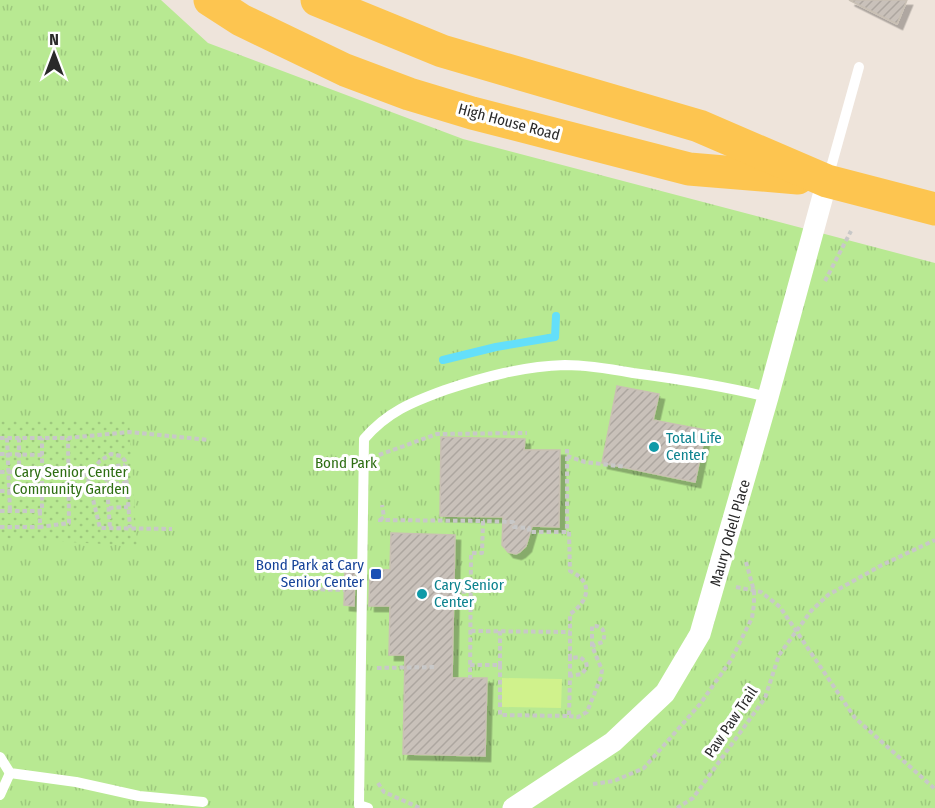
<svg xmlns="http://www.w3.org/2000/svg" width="935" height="808" viewBox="0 0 935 808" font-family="'Fira Sans Condensed',sans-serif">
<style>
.grass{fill:url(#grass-tufts)}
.garden{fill:url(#garden-dots)}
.pitch{fill:#d0f28c}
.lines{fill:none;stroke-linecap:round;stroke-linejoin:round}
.stream{stroke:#64dffa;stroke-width:8}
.building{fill:url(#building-hatch);stroke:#c9c0b4;stroke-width:1.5;filter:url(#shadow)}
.path{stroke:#c8c8c8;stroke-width:4;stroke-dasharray:4.5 3;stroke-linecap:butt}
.service{stroke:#fff;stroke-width:10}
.minor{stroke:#fff;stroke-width:21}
.primary{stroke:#fdc550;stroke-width:33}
.culture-dot{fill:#0f9aa8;stroke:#fff;stroke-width:2}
.transit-dot{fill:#1a4fb4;stroke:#fff;stroke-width:2}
.labels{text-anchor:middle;stroke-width:6;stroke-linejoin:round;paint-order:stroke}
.street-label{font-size:15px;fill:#2a2a2a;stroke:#fff}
.culture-label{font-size:15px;fill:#0d838f;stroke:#fff;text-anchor:start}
.park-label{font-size:15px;fill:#2e6e13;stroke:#fff}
.transit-label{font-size:15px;fill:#164399;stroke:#fff;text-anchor:end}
</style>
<defs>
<pattern id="grass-tufts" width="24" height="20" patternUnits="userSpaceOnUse" patternTransform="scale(1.5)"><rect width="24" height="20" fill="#b8e992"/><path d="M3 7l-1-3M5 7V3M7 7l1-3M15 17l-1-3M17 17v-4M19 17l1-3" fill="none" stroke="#9ec87e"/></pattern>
<pattern id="garden-dots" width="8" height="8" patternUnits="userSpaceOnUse" patternTransform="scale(1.5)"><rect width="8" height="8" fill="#b8e992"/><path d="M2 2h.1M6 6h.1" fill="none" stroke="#9ec87e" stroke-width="1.8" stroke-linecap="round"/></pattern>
<pattern id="building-hatch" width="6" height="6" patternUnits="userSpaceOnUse" patternTransform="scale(1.5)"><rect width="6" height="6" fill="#c9c1ba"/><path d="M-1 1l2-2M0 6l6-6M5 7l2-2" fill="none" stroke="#ada6a0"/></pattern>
<filter id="shadow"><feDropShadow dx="5.5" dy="5.5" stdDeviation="0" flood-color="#0004"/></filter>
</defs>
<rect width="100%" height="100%" fill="#eee4db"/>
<path class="grass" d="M0 0H161L208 43 463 139 935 263V808H0Z"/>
<path class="garden" d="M0 419H129L137 546 0 538Z"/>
<path class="pitch" d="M502 678 562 679 561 708 502 707Z"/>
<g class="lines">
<path class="stream" d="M443 360 496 347 555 337 556 316"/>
</g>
<g class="building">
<path d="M849 0H907L897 24Z"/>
<path d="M617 386 659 394 653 420 706 430 695 482 602 463Z"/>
<path d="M441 437 525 439 524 450H560L559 527 532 526 526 546 520 552 516 554 508 552 502 545 503 517 440 516Z"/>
<path d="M391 533 455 535 452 678H487L485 756 403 754 405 655H389L390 606H369L370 569 390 570Z"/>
<path d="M345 569H355L354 606 344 605Z"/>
</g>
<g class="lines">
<g class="path">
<path d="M825 281 851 231"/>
<path d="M0 438H68L129 432 209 440"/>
<path d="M7 438 10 511"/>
<path d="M19 438V472"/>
<path d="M567 449V532"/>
<path d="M0 454 42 455"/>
<path d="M379 455 437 434 527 433"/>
<path d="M567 456 585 462 626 467"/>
<path d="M0 472H42"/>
<path d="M106 472V467L125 465"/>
<path d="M68 475H87L100 528 172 529"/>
<path d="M87 475 100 461 111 454 121 456 125 461 130 528"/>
<path d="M89 475 106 472 110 528"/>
<path d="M107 476 126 475"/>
<path d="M107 484 127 483"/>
<path d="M0 491 42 490"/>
<path d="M91 493 108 491"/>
<path d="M108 494 127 492"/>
<path d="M109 508 128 507"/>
<path d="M0 511H42V438"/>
<path d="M40 511V527L69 523 68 438"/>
<path d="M380 520 384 517 382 505"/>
<path d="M380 522V520L483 521 482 553H471L470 678"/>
<path d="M0 527H40"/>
<path d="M736 587 761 592 780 607 855 718 935 789"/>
<path d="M313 589 344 590"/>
<path d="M454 591 471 592"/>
<path d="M471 631 570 632"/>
<path d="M500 631V665"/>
<path d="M470 665H500V715L569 716 570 676 582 674 587 667 586 662 580 657 570 658V614C589 601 594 582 570 571L569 532H529V528L514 527 513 522 483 521"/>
<path d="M377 668 435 667"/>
<path d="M570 676V658"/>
<path d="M569 716 578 717 587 712 601 677 602 670 592 646V626C603 625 606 632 603 642L592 646"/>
<path d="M378 783 384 792 420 808"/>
<path d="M593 784 614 781 644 768 700 704 731 660 752 618 754 604V591L746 562"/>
<path d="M677 808 693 798 765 698 779 655 811 611 828 595 882 565 935 540"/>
</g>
<g class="service">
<path d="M828 178 859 67"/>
<path d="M0 757 10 773 76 782 139 796 203 802"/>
<path d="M0 795 10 773"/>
<path d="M368 808 359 805 364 439C387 412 412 402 445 390 484 377 524 366 565 365 588 365 611 369 633 373 679 379 723 386 768 397"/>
</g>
<path class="minor" d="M513 808 613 742 665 693 700 634 768 397 827 181"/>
<g class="primary">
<path d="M210 0 241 20 345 70 409 94 472 113 689 169 798 178"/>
<path d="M317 0 442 51 699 126 827 181 935 209"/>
</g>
</g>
<g class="culture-dot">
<circle cx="654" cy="447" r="6"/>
<circle cx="422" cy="594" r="6"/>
</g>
<rect class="transit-dot" x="370" y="568" width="12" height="12" rx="3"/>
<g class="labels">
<g class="street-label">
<text transform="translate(509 122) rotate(15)" y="5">High House Road</text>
<text transform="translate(730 533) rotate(-74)" y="5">Maury Odell Place</text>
<text transform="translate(731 722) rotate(-56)" y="5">Paw Paw Trail</text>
</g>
<g class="culture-label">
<text x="666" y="443">Total Life<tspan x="666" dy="17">Center</tspan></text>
<text x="434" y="590">Cary Senior<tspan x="434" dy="17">Center</tspan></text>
</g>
<g class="park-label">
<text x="346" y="468">Bond Park</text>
<text x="71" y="477">Cary Senior Center<tspan x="71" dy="17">Community Garden</tspan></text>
</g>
<g class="transit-label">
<text x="364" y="570">Bond Park at Cary<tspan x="364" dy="17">Senior Center</tspan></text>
</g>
</g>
<g transform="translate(54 54)" stroke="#ffffff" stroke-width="4.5" paint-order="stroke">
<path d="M0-4.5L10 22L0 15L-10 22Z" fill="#2a2a2a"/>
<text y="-9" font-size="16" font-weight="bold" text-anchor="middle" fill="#2a2a2a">N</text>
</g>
</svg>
